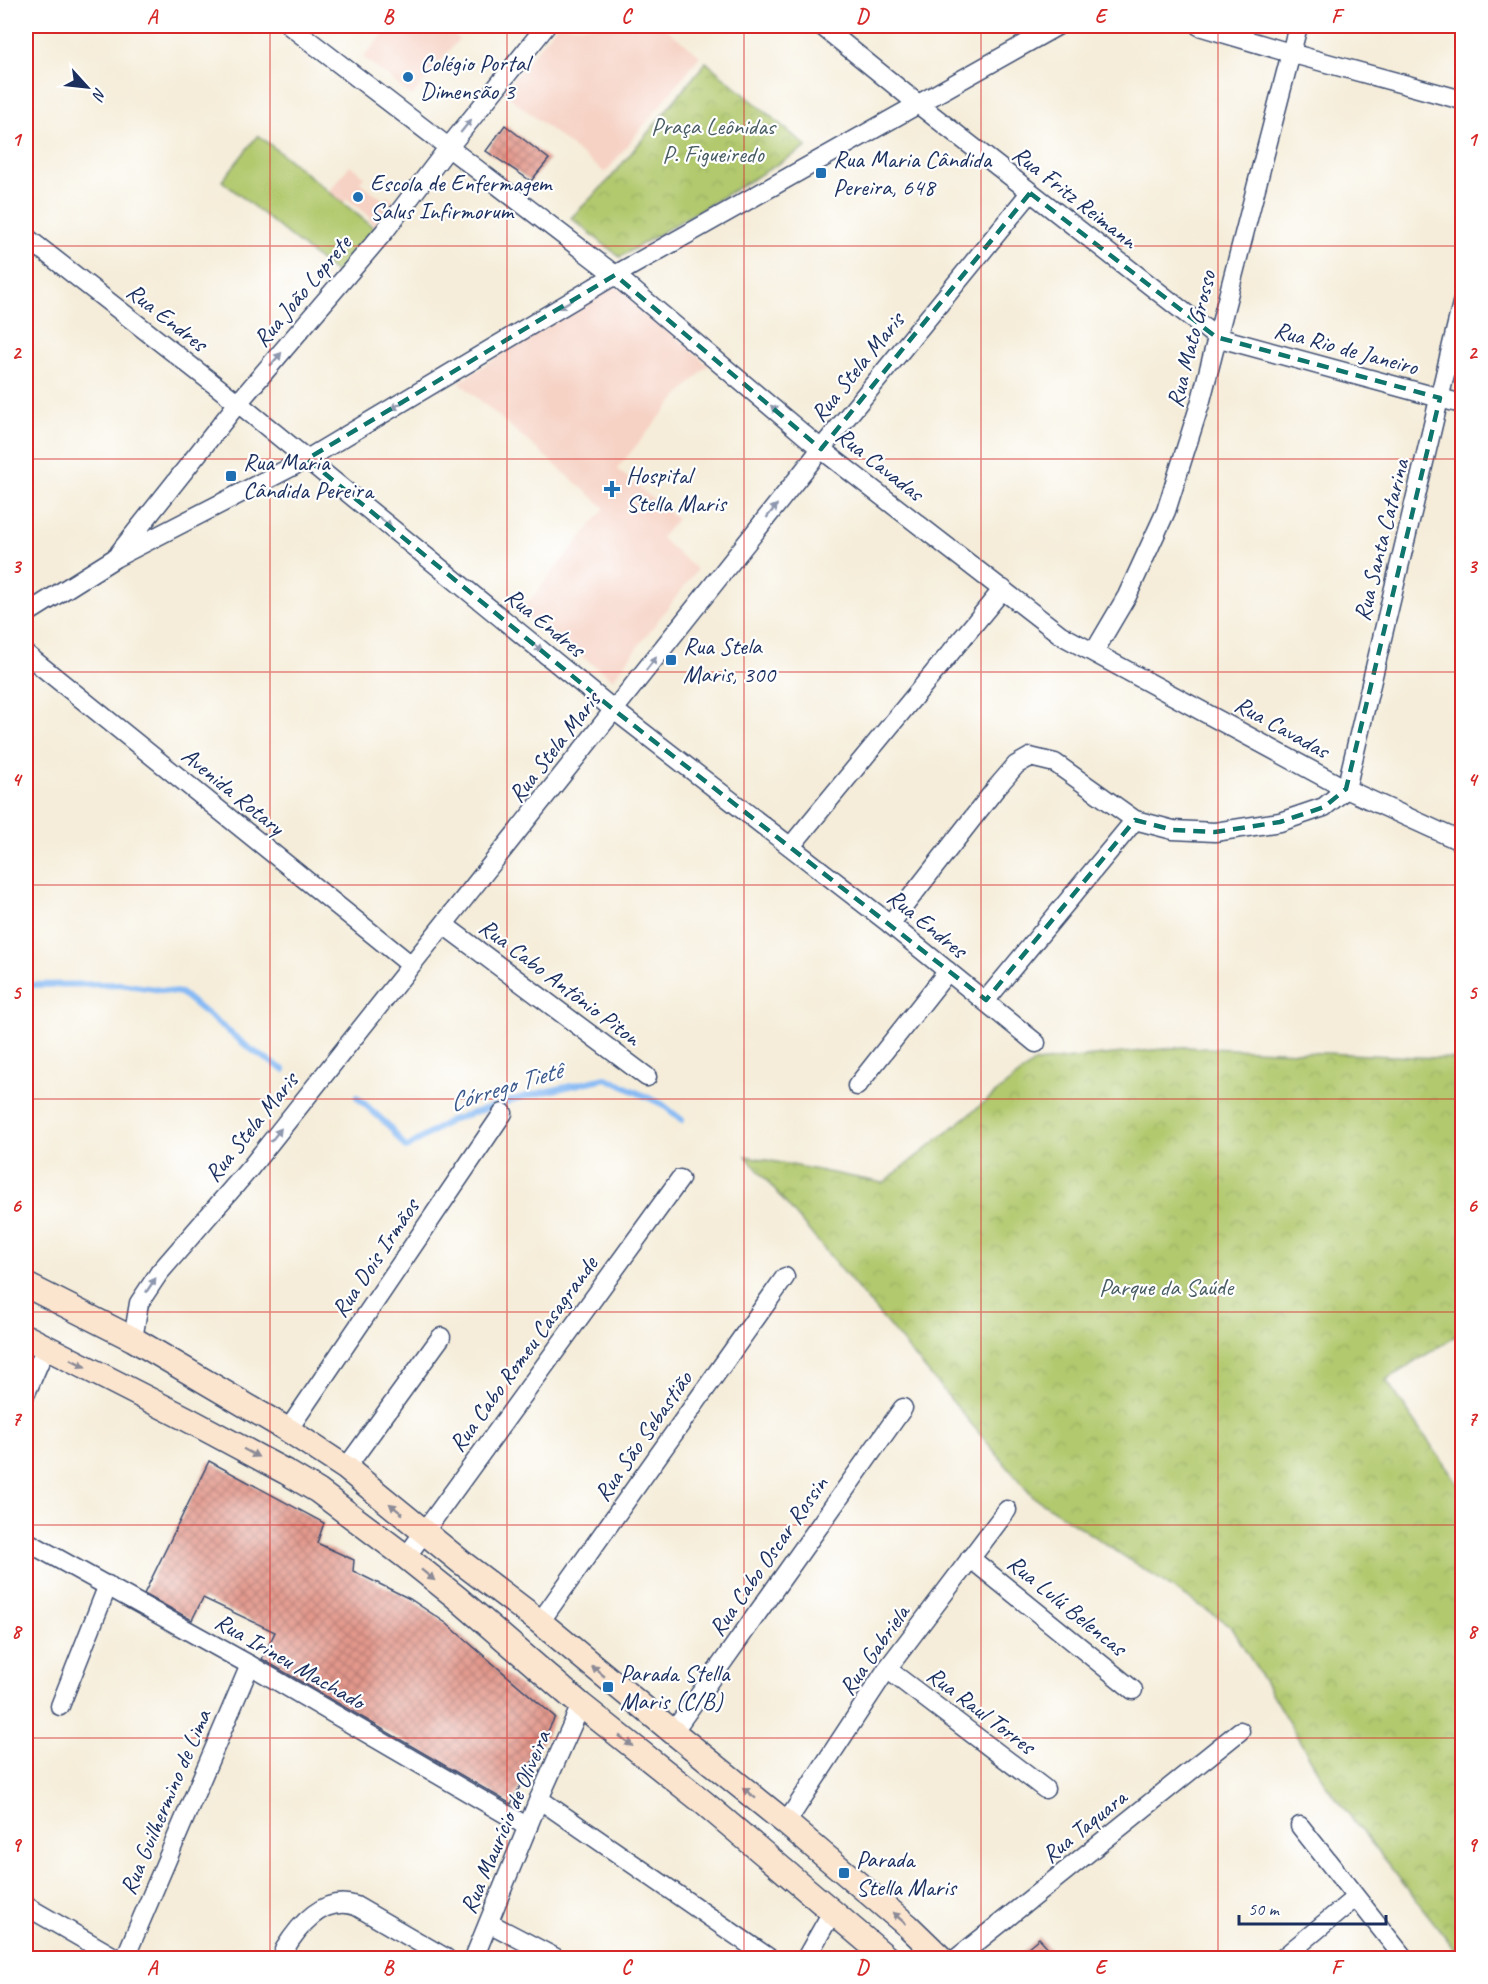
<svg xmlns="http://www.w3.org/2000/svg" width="1488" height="1984" viewBox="0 0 1488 1984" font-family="Caveat,sans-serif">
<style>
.built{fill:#f6d2c4}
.grass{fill:#b2c96e;stroke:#667c66;stroke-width:1.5}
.park{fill:url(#park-crowns);stroke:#667c66;stroke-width:1.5}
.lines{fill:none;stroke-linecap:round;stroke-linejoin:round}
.stream{stroke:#86baf4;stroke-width:6}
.building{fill:url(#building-cross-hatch)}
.minor-casing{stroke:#3c4c70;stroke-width:21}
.secondary-casing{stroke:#3c4c70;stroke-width:27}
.minor{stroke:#fff;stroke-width:18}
.secondary{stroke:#fbe5cf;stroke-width:24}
.oneway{fill:#8d97ae}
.oneway2{fill:#8b8a96}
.marked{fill:none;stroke:#0f766e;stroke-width:4.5;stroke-dasharray:12 8;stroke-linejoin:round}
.grid{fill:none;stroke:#d62828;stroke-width:1.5;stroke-opacity:0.55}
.poi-dot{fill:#1f6fb2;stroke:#fff;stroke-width:2}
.labels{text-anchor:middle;stroke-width:4.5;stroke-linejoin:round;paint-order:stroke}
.poi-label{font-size:24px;fill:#1b2f5e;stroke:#fff;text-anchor:start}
.park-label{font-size:24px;fill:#485d63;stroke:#fff}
.street-label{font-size:24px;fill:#1b2f5e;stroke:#fff}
.water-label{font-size:26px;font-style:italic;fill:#3b598b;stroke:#fff}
.neatline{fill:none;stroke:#d62828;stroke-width:2}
.grid-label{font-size:20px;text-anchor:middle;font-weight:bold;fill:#d62828}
</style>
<defs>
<pattern id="park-crowns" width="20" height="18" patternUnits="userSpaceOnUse" patternTransform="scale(1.5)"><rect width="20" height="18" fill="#b2c96e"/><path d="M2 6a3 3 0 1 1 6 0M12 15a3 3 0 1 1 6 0" fill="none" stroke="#98ad62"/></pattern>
<pattern id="building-cross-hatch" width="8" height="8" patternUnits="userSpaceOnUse" patternTransform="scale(1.5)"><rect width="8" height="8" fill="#e3988b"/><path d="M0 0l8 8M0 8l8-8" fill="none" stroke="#b77c75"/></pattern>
</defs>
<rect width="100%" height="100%" fill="#fff"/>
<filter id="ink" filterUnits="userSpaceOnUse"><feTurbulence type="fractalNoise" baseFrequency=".0167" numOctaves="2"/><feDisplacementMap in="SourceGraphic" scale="12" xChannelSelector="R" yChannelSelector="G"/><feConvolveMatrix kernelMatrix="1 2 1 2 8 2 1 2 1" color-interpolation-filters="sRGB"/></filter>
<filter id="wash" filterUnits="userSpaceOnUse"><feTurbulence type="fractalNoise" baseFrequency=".008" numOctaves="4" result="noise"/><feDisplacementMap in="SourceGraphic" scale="24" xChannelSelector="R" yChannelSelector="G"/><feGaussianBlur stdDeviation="1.35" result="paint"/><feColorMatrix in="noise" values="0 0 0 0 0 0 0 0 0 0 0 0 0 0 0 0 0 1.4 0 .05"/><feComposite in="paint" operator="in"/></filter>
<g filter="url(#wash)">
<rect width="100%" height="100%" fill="#f5edd9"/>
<g class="built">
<path d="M391 26H442L459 39 412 96 363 57Z"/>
<path d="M556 26H663L700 56 605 173 503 92Z"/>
<path d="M350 165 364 176 360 182 384 200 387 196 397 203 379 228 369 220 370 217 347 199 343 203 329 192Z"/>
<path d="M614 281 708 365 669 406 617 469 677 519 661 538 697 570 613 679 520 612 605 508 459 382Z"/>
</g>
<path class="grass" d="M258 135 374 228 338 275 222 181Z"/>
<g class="park">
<path d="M706 62 807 147 620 257 571 218 609 180Z"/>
<path d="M1183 1047 1462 1059V1332L1386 1380 1462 1490V1958L1328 1788 1231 1626 1032 1496 746 1156 883 1183 1035 1062Z"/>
</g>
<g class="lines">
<g class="stream">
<path d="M26 985 121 984 181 993 249 1048 284 1070"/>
<path d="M357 1097 389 1126 406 1148 451 1120 522 1097 606 1078 662 1104 682 1120"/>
</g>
</g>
<g id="blocks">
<g class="building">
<path d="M505 125 549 159 531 181 486 151Z"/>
<path d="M209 1461 324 1523 317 1543 354 1560 353 1571 410 1599 446 1623 555 1717 511 1804 262 1659 275 1632 203 1598 192 1620 144 1594Z"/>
<path d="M1039 1938 1059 1959H1014Z"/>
</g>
</g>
</g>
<g filter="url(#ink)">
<use href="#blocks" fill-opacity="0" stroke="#3c4c70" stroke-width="1.5"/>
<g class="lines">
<defs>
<g id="minor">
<path d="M290 26 615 275 821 449 1061 635 1346 789 1462 842"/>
<path d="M822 26 918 104 1216 337 1462 404"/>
<path d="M1199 26 1290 53 1462 100"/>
<path d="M26 237 238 403 614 710 890 924 1036 1043"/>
<path d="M119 553 238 403 384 232 448 148 546 26"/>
<path d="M26 614 115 558 307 459 615 275 1057 26"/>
<path d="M1094 652 1127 596 1166 511 1200 404 1298 26"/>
<path d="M26 654 411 965"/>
<path d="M791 846 1003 589"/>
<path d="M890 924 997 787 1016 765 1030 757 1055 763 1135 820 1173 830 1215 832 1280 822 1324 807 1346 789 1462 303"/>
<path d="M444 925 647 1077"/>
<path d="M986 1000 1135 820"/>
<path d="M857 1086 948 971"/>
<path d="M133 1339 139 1303 159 1273 251 1167 821 449 1030 193"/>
<path d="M26 1393 46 1347"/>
<path d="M288 1430 503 1113"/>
<path d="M346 1468 441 1337"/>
<path d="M26 1541 250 1665 528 1827"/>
<path d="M406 1557 680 1179"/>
<path d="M970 1558 1133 1690"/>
<path d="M540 1622 785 1277"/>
<path d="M887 1669 1045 1789"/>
<path d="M60 1706 108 1585"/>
<path d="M673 1732 903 1408"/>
<path d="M539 1799 769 1958"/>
<path d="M786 1823 887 1669 1007 1510"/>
<path d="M1300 1826 1404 1958"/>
<path d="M26 1906 116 1958"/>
<path d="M489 1923 556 1958"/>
<path d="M284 1950C299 1925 324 1895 356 1906L446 1958"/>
<path d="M125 1958 250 1665"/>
<path d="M474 1958 539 1799 581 1705"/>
<path d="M806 1958 832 1912"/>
<path d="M957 1958 1240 1731"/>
<path d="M1283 1958 1355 1898"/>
</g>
<g id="secondary">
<path d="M26 1285 133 1339 288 1430 346 1468 461 1562 540 1622 673 1732 786 1823 908 1926 941 1958"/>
<path d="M26 1337 187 1419 286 1472 318 1491 406 1557 456 1597 581 1705 703 1802 887 1958"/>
</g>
</defs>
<use href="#minor" class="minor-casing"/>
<use href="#secondary" class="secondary-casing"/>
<use href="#minor" class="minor"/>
<use href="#secondary" class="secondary"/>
</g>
<defs><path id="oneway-solid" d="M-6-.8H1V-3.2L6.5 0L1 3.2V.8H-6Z" transform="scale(1.5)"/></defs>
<g class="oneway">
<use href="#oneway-solid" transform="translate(466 126) rotate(-51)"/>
<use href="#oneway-solid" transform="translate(565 304) rotate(150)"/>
<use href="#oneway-solid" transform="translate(276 359) rotate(-49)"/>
<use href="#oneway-solid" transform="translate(398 405) rotate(149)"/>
<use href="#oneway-solid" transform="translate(777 411) rotate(-139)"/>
<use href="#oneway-solid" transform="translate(772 511) rotate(-52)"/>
<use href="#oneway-solid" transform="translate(385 522) rotate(39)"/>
<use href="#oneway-solid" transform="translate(536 646) rotate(39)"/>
<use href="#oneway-solid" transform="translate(651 664) rotate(-52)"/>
<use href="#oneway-solid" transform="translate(276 1135) rotate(-52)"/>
<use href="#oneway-solid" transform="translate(151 1285) rotate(-56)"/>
</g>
<g class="oneway2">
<use href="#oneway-solid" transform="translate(78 1363) rotate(27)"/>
<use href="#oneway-solid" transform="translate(251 1453) rotate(28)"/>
<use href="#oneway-solid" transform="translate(396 1509) rotate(-141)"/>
<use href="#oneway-solid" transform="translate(428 1575) rotate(39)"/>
<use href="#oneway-solid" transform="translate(598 1671) rotate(-140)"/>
<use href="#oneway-solid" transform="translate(626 1741) rotate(38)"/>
<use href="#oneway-solid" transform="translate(749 1793) rotate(-141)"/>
<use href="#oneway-solid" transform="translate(899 1918) rotate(-139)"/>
</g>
</g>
<path class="marked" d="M1030 193 1216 337 1440 398 1346 789 1324 807 1280 822 1215 832 1173 830 1135 820 986 1000 614 710 307 459 615 275 821 449Z"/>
<path class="grid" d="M270 26V1958M507 26V1958M744 26V1958M981 26V1958M1218 26V1958M26 246H1462M26 459H1462M26 672H1462M26 885H1462M26 1099H1462M26 1312H1462M26 1525H1462M26 1738H1462"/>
<g class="poi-dot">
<circle cx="408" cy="77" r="6"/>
<rect x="815" y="167" width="12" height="12" rx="3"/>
<circle cx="358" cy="197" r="6"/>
<rect x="225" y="470" width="12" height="12" rx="3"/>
<path d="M609 480h6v6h6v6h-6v6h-6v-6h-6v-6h6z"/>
<rect x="665" y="654" width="12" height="12" rx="3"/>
<rect x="602" y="1681" width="12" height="12" rx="3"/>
<rect x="838" y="1867" width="12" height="12" rx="3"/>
</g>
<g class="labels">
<g class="poi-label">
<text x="420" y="71">Colégio Portal<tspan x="420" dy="28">Dimensão 3</tspan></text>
<text x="833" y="167">Rua Maria Cândida<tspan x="833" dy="28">Pereira, 648</tspan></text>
<text x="370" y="191">Escola de Enfermagem<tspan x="370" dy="28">Salus Infirmorum</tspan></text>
<text x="243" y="470">Rua Maria<tspan x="243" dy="28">Cândida Pereira</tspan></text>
<text x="626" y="483">Hospital<tspan x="626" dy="28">Stella Maris</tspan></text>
<text x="683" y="654">Rua Stela<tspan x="683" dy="28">Maris, 300</tspan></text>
<text x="620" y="1681">Parada Stella<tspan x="620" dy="28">Maris (C/B)</tspan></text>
<text x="856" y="1867">Parada<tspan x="856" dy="28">Stella Maris</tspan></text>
</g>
<g class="park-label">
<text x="713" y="134">Praça Leônidas<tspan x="713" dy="28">P. Figueiredo</tspan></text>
<text x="1166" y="1295">Parque da Saúde</text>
</g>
<g class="street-label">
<text transform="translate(1075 197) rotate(38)" y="8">Rua Fritz Reimann</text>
<text transform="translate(302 291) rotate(-50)" y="8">Rua João Loprete</text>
<text transform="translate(167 317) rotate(38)" y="8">Rua Endres</text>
<text transform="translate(1191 339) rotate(-76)" y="8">Rua Mato Grosso</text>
<text transform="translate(1346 348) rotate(15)" y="8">Rua Rio de Janeiro</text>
<text transform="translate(857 367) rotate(-51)" y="8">Rua Stela Maris</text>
<text transform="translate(880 464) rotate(38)" y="8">Rua Cavadas</text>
<text transform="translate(1381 540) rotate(-76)" y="8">Rua Santa Catarina</text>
<text transform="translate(545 622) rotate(39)" y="8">Rua Endres</text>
<text transform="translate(1282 727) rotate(29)" y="8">Rua Cavadas</text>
<text transform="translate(554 747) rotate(-52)" y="8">Rua Stela Maris</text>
<text transform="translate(233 791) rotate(39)" y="8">Avenida Rotary</text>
<text transform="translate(927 923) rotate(39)" y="8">Rua Endres</text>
<text transform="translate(560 982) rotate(37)" y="8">Rua Cabo Antônio Piton</text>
<text transform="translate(251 1127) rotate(-51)" y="8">Rua Stela Maris</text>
<text transform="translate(375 1258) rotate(-56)" y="8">Rua Dois Irmãos</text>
<text transform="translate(523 1354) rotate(-54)" y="8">Rua Cabo Romeu Casagrande</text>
<text transform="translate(643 1436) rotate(-55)" y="8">Rua São Sebastião</text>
<text transform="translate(768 1556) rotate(-55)" y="8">Rua Cabo Oscar Rossin</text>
<text transform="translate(1067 1605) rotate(39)" y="8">Rua Lulú Belencas</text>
<text transform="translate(874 1650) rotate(-55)" y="8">Rua Gabriela</text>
<text transform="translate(290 1661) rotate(30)" y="8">Rua Irineu Machado</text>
<text transform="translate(981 1710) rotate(37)" y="8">Rua Raul Torres</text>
<text transform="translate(165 1802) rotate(-67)" y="8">Rua Guilhermino de Lima</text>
<text transform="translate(505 1822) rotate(-67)" y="8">Rua Maurício de Oliveira</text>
<text transform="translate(1084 1826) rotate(-39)" y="8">Rua Taquara</text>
</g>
<g class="water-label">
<text transform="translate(505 1086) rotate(-17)" y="9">Córrego Tietê</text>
</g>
</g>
<rect width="1488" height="1984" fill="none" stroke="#fff" stroke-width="66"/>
<g transform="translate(87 87) rotate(117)" stroke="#ffffff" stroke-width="4.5" paint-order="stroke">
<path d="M0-4.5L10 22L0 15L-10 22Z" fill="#1b2f5e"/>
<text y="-9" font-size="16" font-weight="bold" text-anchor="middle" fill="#1b2f5e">N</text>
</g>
<path d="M1239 1915v9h147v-9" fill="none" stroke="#1b2f5e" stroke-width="3"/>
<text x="1248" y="1915" font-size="18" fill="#1b2f5e" stroke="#ffffff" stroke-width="4.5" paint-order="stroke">50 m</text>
<rect x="33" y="33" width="1422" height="1918" class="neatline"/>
<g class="grid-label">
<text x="152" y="23">A</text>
<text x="388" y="23">B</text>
<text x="626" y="23">C</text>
<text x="862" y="23">D</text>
<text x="1100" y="23">E</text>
<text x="1336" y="23">F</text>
<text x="16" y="146">1</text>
<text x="1472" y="146">1</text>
<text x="16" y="359">2</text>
<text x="1472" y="359">2</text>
<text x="16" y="573">3</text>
<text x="1472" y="573">3</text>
<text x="16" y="786">4</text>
<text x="1472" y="786">4</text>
<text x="16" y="999">5</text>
<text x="1472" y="999">5</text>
<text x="16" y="1212">6</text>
<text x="1472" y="1212">6</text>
<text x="16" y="1425">7</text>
<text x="1472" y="1425">7</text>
<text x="16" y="1638">8</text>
<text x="1472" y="1638">8</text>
<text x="16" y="1851">9</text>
<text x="1472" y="1851">9</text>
<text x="152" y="1974">A</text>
<text x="388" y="1974">B</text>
<text x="626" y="1974">C</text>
<text x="862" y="1974">D</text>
<text x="1100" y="1974">E</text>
<text x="1336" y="1974">F</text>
</g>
</svg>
